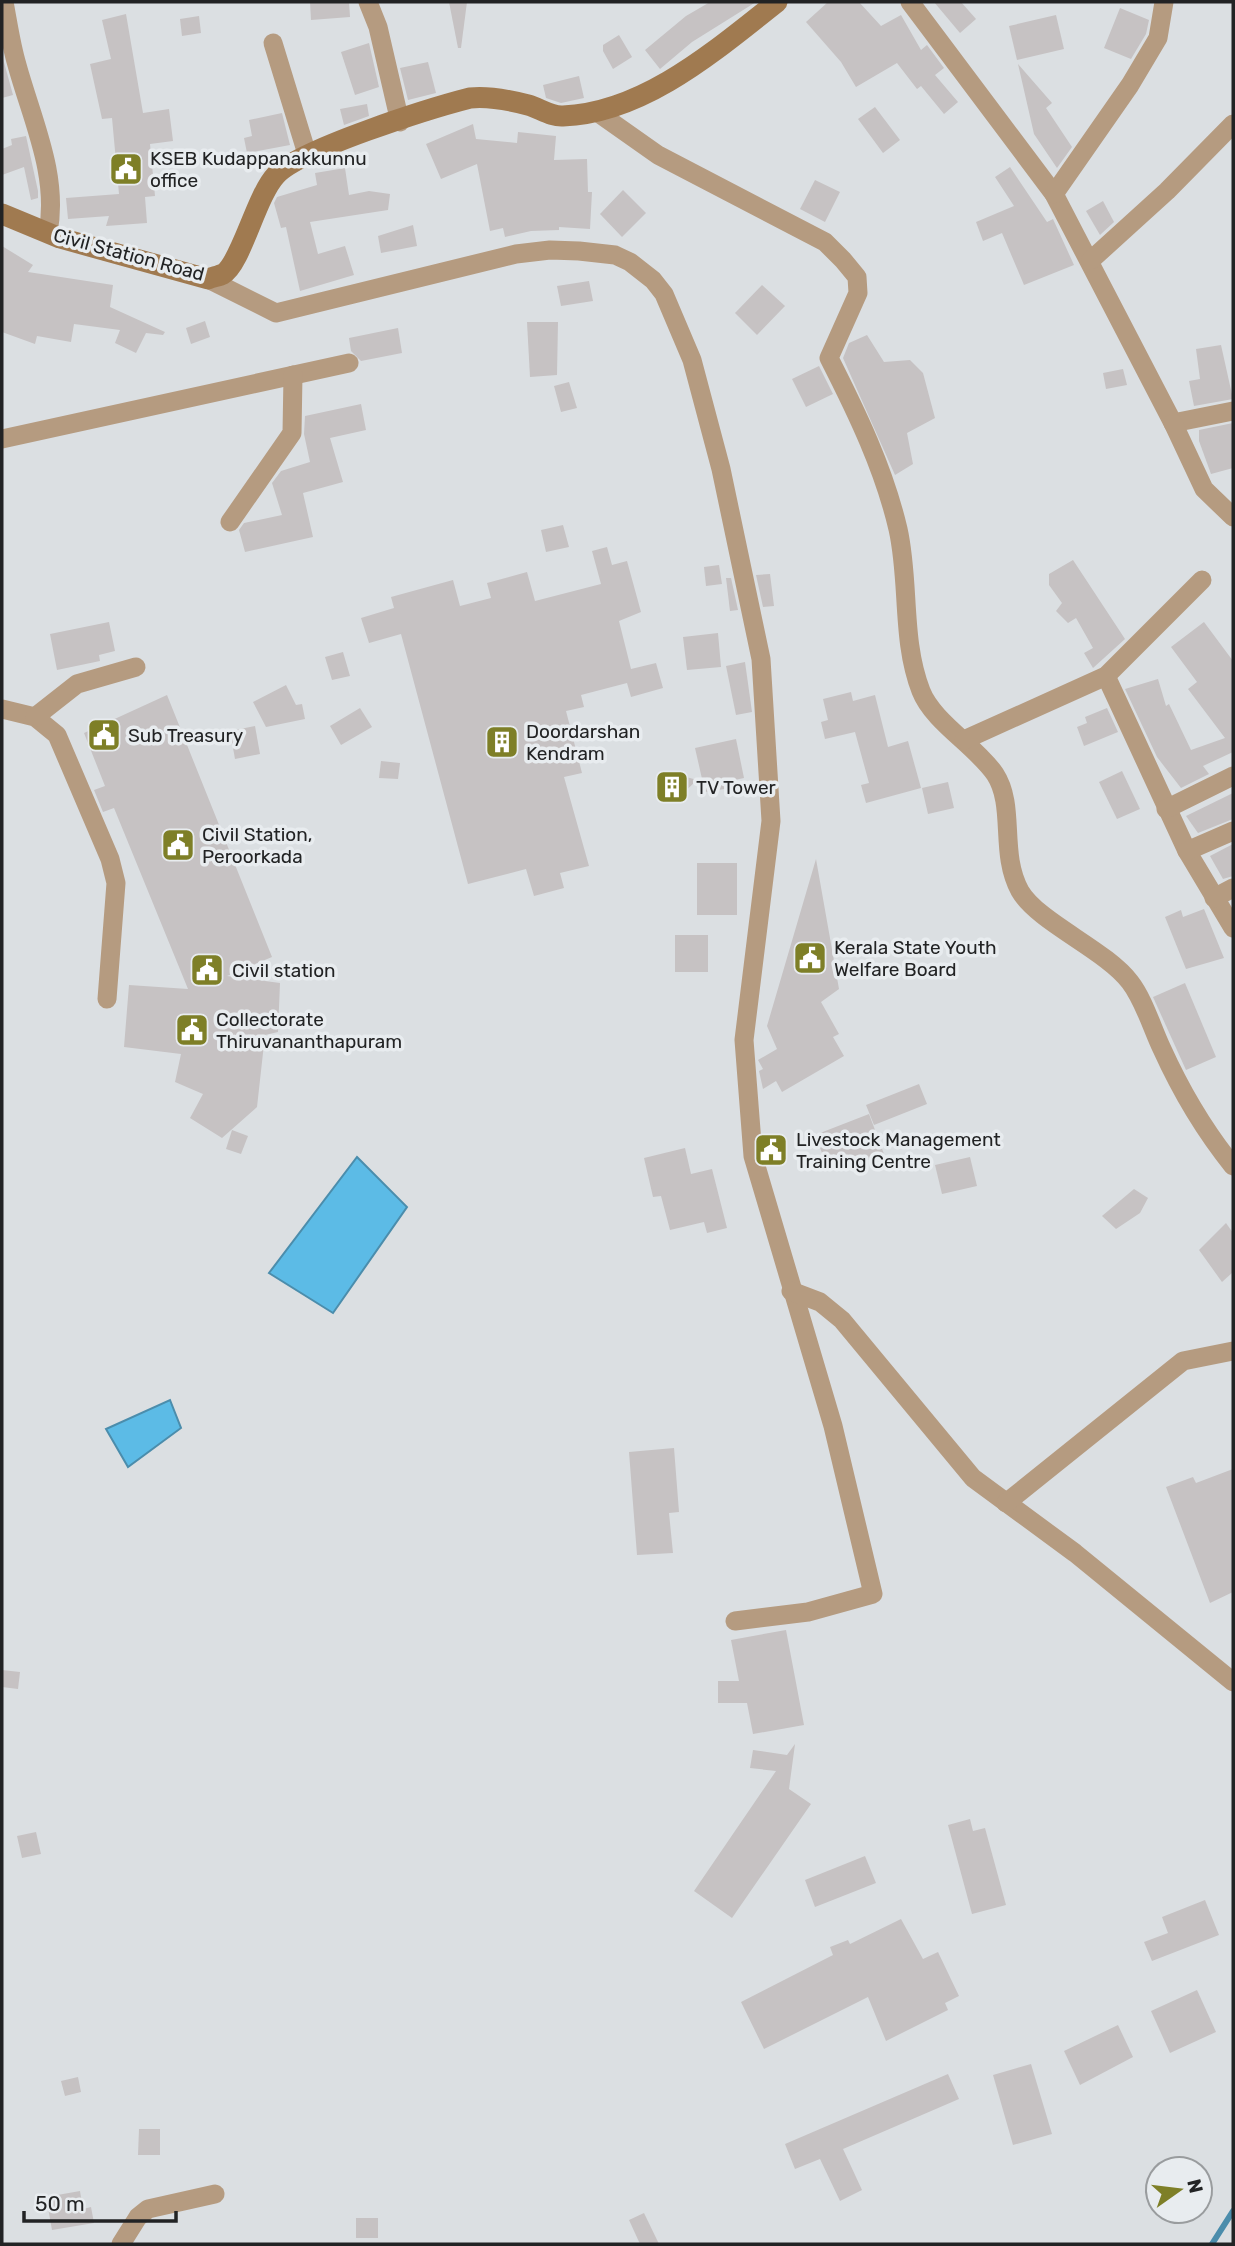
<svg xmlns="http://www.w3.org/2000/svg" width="1235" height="2246" viewBox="0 0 1235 2246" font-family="Rubik,sans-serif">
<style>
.water{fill:#5cbbe6;stroke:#4b8dac;stroke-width:2}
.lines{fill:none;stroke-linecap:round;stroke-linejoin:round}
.stream{stroke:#4b8dac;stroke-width:6}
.building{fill:#c6c2c3}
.street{stroke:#b59b80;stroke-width:19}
.secondary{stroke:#a07a50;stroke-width:21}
.labels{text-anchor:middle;stroke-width:7;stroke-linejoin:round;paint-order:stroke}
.poi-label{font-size:19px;fill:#222324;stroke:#e8ecef;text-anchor:start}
.street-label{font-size:19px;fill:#222324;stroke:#e8ecef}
</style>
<rect width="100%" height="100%" fill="#dbdfe2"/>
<g class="water">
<path d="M357 1157 407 1207 333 1313 269 1273Z"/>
<path d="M170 1400 181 1428 128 1467 106 1429Z"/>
</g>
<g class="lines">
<path class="stream" d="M1212 2244 1233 2211"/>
</g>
<g class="building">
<path d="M310 2H349L350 17 311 20Z"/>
<path d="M449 2H467L461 48H458Z"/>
<path d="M710 2H756L692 42 660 69 645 50 686 16Z"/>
<path d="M828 2H859L881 26 901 15 921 50 927 45 944 68 935 75 958 102 944 114 921 86 917 89 897 63 856 87 841 62 806 22Z"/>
<path d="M934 2H961L976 19 960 33Z"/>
<path d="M1120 8 1149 20 1146 34 1131 59 1104 48Z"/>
<path d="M126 14 143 113 169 109 173 141 150 144 155 196 145 197 147 223 106 226 109 216 68 219 66 198 119 194 112 118 102 119 90 64 111 59 102 20Z"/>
<path d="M1056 15 1064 49 1017 60 1009 26Z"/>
<path d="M199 16 201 33 182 36 180 19Z"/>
<path d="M619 35 632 57 613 69 603 51V45Z"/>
<path d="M369 43 379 87 355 95 341 52Z"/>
<path d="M2 55 13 95 2 98Z"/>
<path d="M428 62 436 93 408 100 400 68Z"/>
<path d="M1018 64 1052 103 1046 108 1072 147 1057 168 1034 134Z"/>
<path d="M579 76 584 98 561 103 546 98 543 85Z"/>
<path d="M367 104 369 116 344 125 340 109Z"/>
<path d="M875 107 900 140 883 153 858 119Z"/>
<path d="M282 113 290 145 247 153 244 138 252 136 249 120Z"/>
<path d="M473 124 476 139 517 143 518 132 556 136 554 160 587 159 588 192H592L590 229 559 227V230L531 231 505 237 503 228 490 231 477 164 441 179 426 144Z"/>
<path d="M26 136 38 191V198L31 200 24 167 2 175V149L12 145 11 139Z"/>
<path d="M1010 167 1047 222 1053 219 1074 265 1024 285 1002 233 983 241 976 222 1014 206 995 177Z"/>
<path d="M345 168 349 195 369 191 390 194 388 210 310 222 318 254 345 246 354 275 300 291 286 227 281 228 274 203 277 197 317 185 315 173Z"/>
<path d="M815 180 840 192 825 222 800 209Z"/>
<path d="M623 190 646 213 622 237 600 214Z"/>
<path d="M1103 201 1114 222 1100 235 1086 211Z"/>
<path d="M413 225 417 246 381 253 378 236Z"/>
<path d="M2 246 33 265 28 272 113 285 110 307 165 332 163 335 146 333 136 353 115 343 120 330 74 324 71 342 37 336 35 344 2 332Z"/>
<path d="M589 281 593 301 561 306 557 286Z"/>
<path d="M762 285 785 306 757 335 735 313Z"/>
<path d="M205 321 210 337 191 344 186 328Z"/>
<path d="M527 322H558L557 375 530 377Z"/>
<path d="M398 328 402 353 361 361 351 351 349 338Z"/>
<path d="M867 335 884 362 910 360 923 373 935 418 907 433 913 464 895 475 843 358 849 343Z"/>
<path d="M1221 345 1233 399 1194 406 1189 381 1200 379 1196 349Z"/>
<path d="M819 366 833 394 806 407 792 379Z"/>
<path d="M1123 369 1127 385 1106 389 1103 373Z"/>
<path d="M569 382 577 408 561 412 554 386Z"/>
<path d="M361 404 366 430 330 438 343 482 303 493 313 537 245 552 239 530 244 523 282 515 272 483 281 471 310 462 304 434 305 416Z"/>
<path d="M1233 423V468L1211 474 1199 441V430Z"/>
<path d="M563 525 569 547 546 552 541 530Z"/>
<path d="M607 547 612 565 627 561 641 612 619 621 631 669 656 663 663 688 631 697 627 683 581 695 584 707 566 711 582 773 564 777 589 866 560 873 564 888 534 896 526 869 468 884 401 634 369 643 361 618 394 608 391 597 453 580 460 606 491 598 487 583 527 572 535 601 601 584 592 551Z"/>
<path d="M1073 560 1125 639 1093 668 1084 653 1093 648 1076 618 1068 623 1056 611 1062 603 1049 585V574Z"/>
<path d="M719 565 722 584 706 586 704 567Z"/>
<path d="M770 574 774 606 763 607 756 575Z"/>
<path d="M726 578H731L738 610 730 611Z"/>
<path d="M109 622 115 651 99 655 100 661 57 670 50 634Z"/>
<path d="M1204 622 1233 661V752L1203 766 1209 774 1181 788 1157 757 1125 689 1158 679 1166 706 1169 704 1191 750 1225 738 1188 689 1197 682 1171 647Z"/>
<path d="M718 633 721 667 687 670 683 637Z"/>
<path d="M343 652 350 676 332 680 325 657Z"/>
<path d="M745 662 752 712 736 715 726 666Z"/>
<path d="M286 685 296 705 302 704 305 719 266 727 253 702Z"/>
<path d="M851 692 853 701 875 695 888 747 908 741 921 788 866 803 861 785 869 783 855 732 825 739 821 722 828 720 823 699Z"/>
<path d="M167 695 272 957 227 976 280 983 278 1032 265 1035 257 1107 222 1138 190 1118 203 1094 175 1082 181 1054 124 1047 129 985 188 989 114 808 103 812 94 790 105 786 84 733Z"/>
<path d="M360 708 372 727 341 745 330 726Z"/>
<path d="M1107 708 1118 732 1084 746 1077 727 1087 723 1085 717Z"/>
<path d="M255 726 260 754 235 759 230 731Z"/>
<path d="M736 739 744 778 730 781 731 788 705 792 695 748Z"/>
<path d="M381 761 400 763 398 779 379 778Z"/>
<path d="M1122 771 1140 809 1117 819 1099 782Z"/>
<path d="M672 773 697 780 678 798 671 800 665 798 658 787 660 780Z"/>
<path d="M948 782 954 808 928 814 922 788Z"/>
<path d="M1233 793V819L1198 833 1186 816Z"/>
<path d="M1233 844V876L1223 879 1210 856Z"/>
<path d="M816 859 839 989 821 1002 839 1034 833 1037 844 1056 782 1092 776 1081 763 1089 759 1071 763 1069 758 1060 777 1049 767 1026Z"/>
<rect x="697" y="863" width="40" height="52"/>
<path d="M1204 909 1224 958 1186 969 1165 917 1181 910 1183 917Z"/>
<rect x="675" y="935" width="33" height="37"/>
<path d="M1185 983 1216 1057 1186 1070 1153 997Z"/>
<path d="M919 1084 927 1104 874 1125 866 1105Z"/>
<path d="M869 1114 884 1154 841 1171 834 1154 824 1158 815 1135Z"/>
<path d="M232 1130 248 1136 241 1154 226 1149Z"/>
<path d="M685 1148 691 1174 712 1169 727 1228 707 1233 704 1222 670 1230 661 1196 653 1197 644 1158Z"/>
<path d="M970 1157 977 1186 942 1194 935 1165Z"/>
<path d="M1134 1189 1148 1198 1140 1213 1116 1229 1102 1216Z"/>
<path d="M1226 1223 1233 1233V1272L1222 1282 1199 1250Z"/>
<path d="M674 1448 679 1512 669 1513 673 1553 637 1555 629 1452Z"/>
<path d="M1233 1469V1592L1210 1603 1166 1487 1193 1477 1196 1483Z"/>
<path d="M786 1630 804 1725 753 1734 747 1703H718V1681H739L731 1640Z"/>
<path d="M2 1670 20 1672 18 1689 2 1687Z"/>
<path d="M795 1744 789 1789 811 1804 732 1918 694 1891 776 1771 750 1768 753 1750 787 1755Z"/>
<path d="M970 1819 973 1831 985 1828 1006 1905 972 1914 948 1825Z"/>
<path d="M36 1832 41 1854 22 1858 17 1836Z"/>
<path d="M865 1856 876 1883 815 1907 805 1880Z"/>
<path d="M1205 1900 1219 1935 1152 1961 1144 1942 1168 1933 1162 1917Z"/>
<path d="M901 1919 923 1959 938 1952 959 1996 945 2003 948 2010 886 2041 868 1997 764 2049 741 2002 833 1955 830 1947 848 1940 850 1944Z"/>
<path d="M1197 1990 1216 2032 1170 2053 1151 2011Z"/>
<path d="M1118 2025 1133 2057 1080 2085 1064 2051Z"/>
<path d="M1031 2064 1052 2134 1013 2145 993 2075Z"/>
<path d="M948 2074 959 2099 843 2149 862 2190 840 2201 820 2159 795 2169 785 2144Z"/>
<path d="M78 2077 81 2092 65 2096 61 2081Z"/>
<path d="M139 2129H160V2155H138Z"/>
<path d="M80 2191 83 2209 91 2207 94 2223 52 2230 46 2197Z"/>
<path d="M644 2213 659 2244H640L629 2220Z"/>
<rect x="356" y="2218" width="22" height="20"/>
</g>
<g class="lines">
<g class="street">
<path d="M4 2C8 23 11 45 17 65 32 120 59 175 48 233"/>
<path d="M368 2 378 27 400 122"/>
<path d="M910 2 1054 194 1173 423 1233 411"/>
<path d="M273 43 307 154"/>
<path d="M597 112 658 155 825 242 843 260 857 277 858 293 829 358C857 413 884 469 898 529 910 582 901 640 921 691 933 722 976 746 995 774 1016 806 999 853 1020 891 1038 922 1106 950 1130 982 1144 1000 1152 1028 1162 1049 1181 1091 1204 1130 1233 1166"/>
<path d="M1054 194 1130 85 1158 38 1164 2"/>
<path d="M1091 260 1167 191 1233 124"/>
<path d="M208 279 276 313 516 254 550 250 579 251 615 255 630 262 653 280 664 294 692 360 721 469 761 659 771 821 744 1040 753 1156 833 1426 873 1594 808 1612 735 1621"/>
<path d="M1173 423 1204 489 1233 517"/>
<path d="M2 439 349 363"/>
<path d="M230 522 292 433 293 375"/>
<path d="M1106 676 1187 851 1233 928"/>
<path d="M2 709 35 717 57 735 110 859 116 883 107 999"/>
<path d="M35 717 77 684 136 667"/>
<path d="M964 740 1106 676 1202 580"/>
<path d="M1166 809 1233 776"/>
<path d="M1187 851 1233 831"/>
<path d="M1214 898 1233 888"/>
<path d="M791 1291 820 1302 842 1320 973 1478 1075 1553 1233 1682"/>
<path d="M1006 1503 1183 1361 1233 1351"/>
<path d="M121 2244 138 2217 148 2209 215 2194"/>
</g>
<path class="secondary" d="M2 214 60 238 208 279C213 277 219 276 223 274 241 264 256 196 276 175 300 149 431 108 470 98 489 96 509 100 528 105 539 108 552 117 563 116 644 113 716 50 777 2"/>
</g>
<defs>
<symbol id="civic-square" viewBox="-11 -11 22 22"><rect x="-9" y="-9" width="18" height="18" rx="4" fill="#7e7f27" stroke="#e8ecef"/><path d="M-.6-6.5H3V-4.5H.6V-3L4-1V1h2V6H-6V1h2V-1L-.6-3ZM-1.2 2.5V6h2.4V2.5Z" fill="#fff"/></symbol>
<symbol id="building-square" viewBox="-11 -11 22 22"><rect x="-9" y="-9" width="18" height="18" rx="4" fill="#7e7f27" stroke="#e8ecef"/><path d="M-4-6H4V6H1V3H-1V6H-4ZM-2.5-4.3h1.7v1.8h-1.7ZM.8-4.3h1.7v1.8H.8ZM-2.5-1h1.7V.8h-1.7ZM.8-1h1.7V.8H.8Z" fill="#fff"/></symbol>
</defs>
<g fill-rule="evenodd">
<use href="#civic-square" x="107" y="150" width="38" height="38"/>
<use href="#civic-square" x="85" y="716" width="38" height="38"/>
<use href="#building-square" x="483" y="723" width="38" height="38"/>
<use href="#building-square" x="653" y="768" width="38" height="38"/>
<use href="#civic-square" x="159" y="826" width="38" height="38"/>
<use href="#civic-square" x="791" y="939" width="38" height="38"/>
<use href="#civic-square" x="188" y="951" width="38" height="38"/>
<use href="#civic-square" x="173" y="1011" width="38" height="38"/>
<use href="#civic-square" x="752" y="1131" width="38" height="38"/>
</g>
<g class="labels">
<g class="poi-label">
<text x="150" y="165">KSEB Kudappanakkunnu<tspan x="150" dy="22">office</tspan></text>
<text x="526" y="738">Doordarshan<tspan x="526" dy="22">Kendram</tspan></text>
<text x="128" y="742">Sub Treasury</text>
<text x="696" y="794">TV Tower</text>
<text x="202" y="841">Civil Station,<tspan x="202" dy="22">Peroorkada</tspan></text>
<text x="834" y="954">Kerala State Youth<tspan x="834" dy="22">Welfare Board</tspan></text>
<text x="232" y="977">Civil station</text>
<text x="216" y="1026">Collectorate<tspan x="216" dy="22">Thiruvananthapuram</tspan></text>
<text x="796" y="1146">Livestock Management<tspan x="796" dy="22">Training Centre</tspan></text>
</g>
<g class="street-label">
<text transform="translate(129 254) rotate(15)" y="7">Civil Station Road</text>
</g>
</g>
<rect width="1235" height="2246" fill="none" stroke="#222324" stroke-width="7"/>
<g transform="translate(1179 2190) rotate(76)"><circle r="33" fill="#e8ecef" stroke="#999c9e" stroke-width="2"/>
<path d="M0-5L12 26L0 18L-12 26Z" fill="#7e7f27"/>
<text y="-10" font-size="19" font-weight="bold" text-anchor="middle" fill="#222324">N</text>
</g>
<path d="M24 2211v10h152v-10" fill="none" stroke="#222324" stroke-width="3.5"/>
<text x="35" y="2211" font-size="21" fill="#222324" stroke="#e8ecef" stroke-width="5" paint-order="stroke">50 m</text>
</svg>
